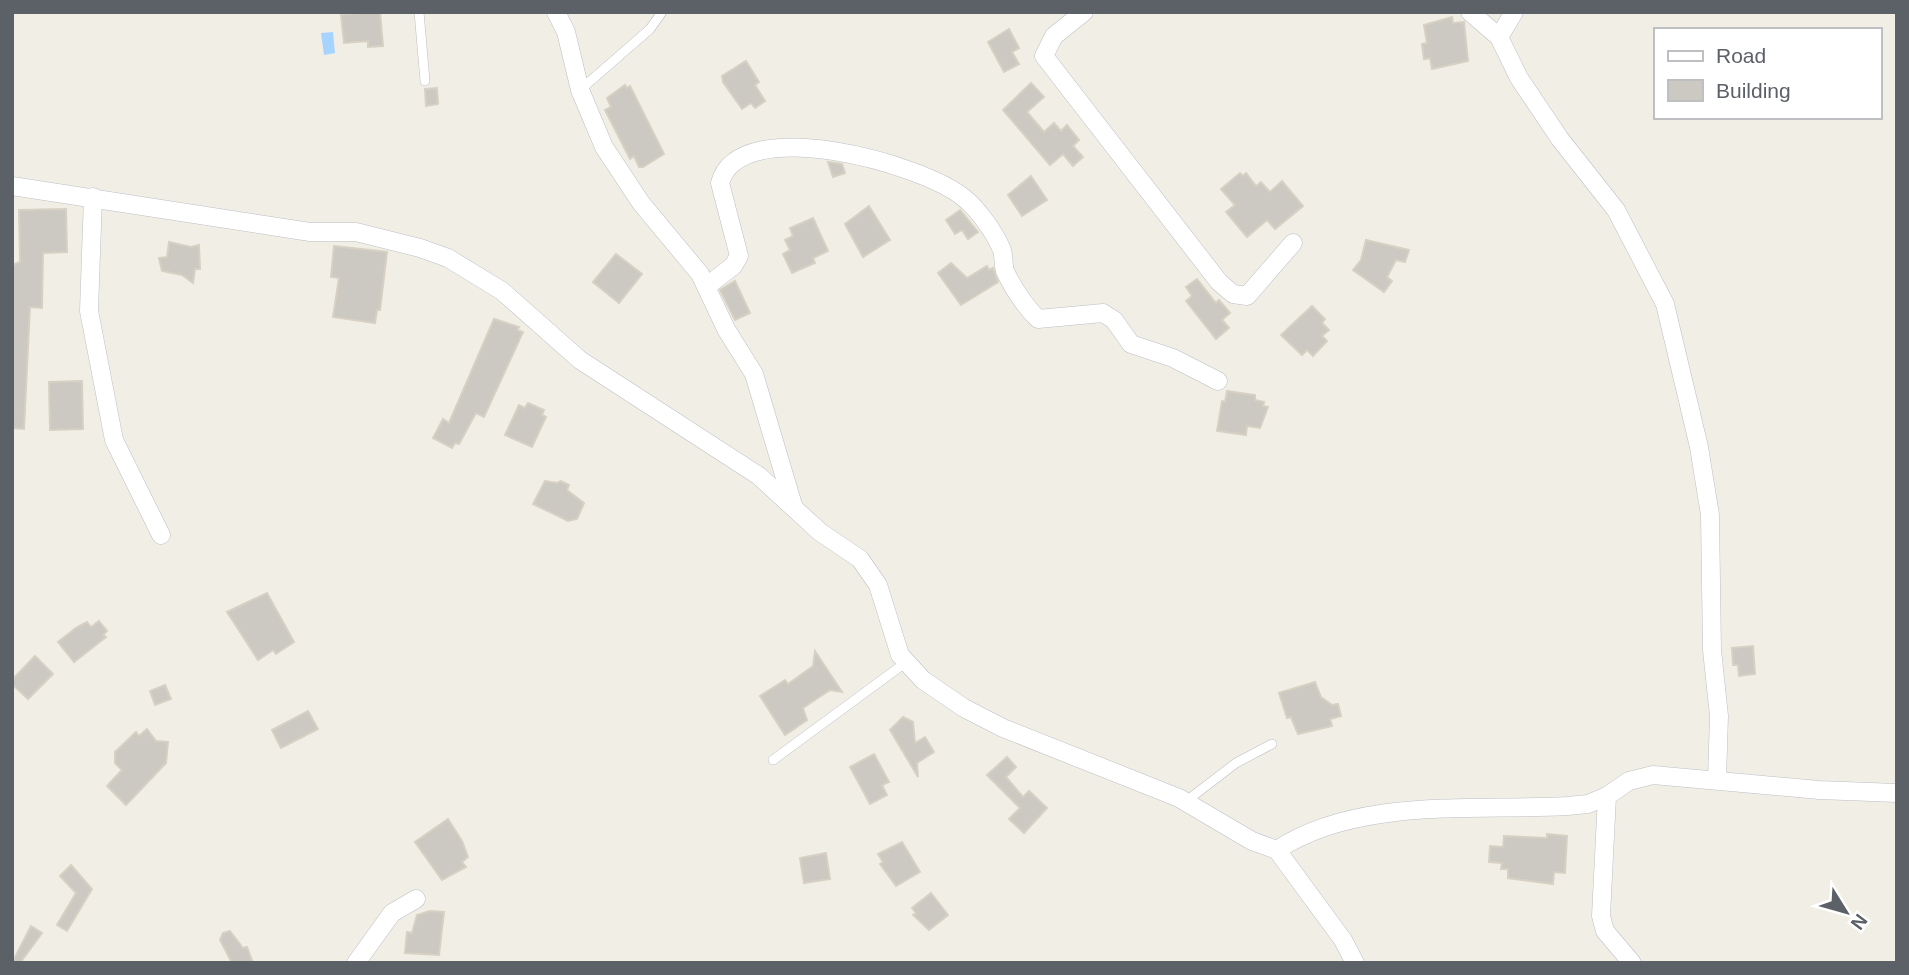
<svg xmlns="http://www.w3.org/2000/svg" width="1909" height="975" viewBox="0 0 1909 975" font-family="Arial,sans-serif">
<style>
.water{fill:#a6d4ff}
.building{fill:#ccc8c2;stroke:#d6d1c2;stroke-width:2}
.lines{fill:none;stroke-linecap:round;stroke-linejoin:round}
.lane-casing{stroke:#bcbec5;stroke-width:10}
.street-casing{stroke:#bcbec5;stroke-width:19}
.lane{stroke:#fff;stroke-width:9}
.street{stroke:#fff;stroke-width:18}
</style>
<rect width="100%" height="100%" fill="#f1efe5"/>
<path class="water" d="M333 32 335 53 324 55 321 33Z"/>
<g class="building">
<path d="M367 12H380L383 46 368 47V41L344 43 341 15Z"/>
<path d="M1452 17 1453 23 1464 22 1468 61 1432 69 1430 58 1424 59 1422 44 1427 43 1424 25Z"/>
<path d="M1009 29 1019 48 1012 52 1019 64 1004 72 988 42Z"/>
<path d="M746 61 759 82 755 85 765 101 755 108 751 103 742 109 723 82 722 76Z"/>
<path d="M1031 83 1044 97 1027 112 1044 132 1054 123 1061 131 1067 125 1079 140 1073 146 1083 157 1073 166 1063 154 1050 165 1003 110Z"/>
<path d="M625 85 627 88 630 86 664 154 643 167H639L634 156 630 159 605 110 611 107 607 98Z"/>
<path d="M437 88 438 104 426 106 425 89Z"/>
<path d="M828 162 842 164 845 173 833 177Z"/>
<path d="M1240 173 1243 176 1246 173 1256 186 1261 182 1270 192 1282 181 1303 206 1275 229 1267 220 1247 237 1226 212 1235 205 1221 189Z"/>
<path d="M1031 176 1047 200 1022 216 1008 195Z"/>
<path d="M869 206 890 240 863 257 845 224Z"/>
<path d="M66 209 67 252 43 253 42 308 30 307 24 429 12 428V265L20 262 19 210Z"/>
<path d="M960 210 978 232 968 239 962 230 955 234 946 220Z"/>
<path d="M813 218 828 251 813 258 815 263 792 273 783 254 790 250 785 240 793 236 790 228Z"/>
<path d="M1366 240 1409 250 1405 262 1396 260 1387 277 1392 281 1384 292 1353 270 1361 260Z"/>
<path d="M169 242 191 247 199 245 200 269H195L193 283 182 275 162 271 159 258 167 257Z"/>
<path d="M334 246 387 252 380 310H377L375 323 333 317 339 278 331 277Z"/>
<path d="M616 254 642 274 619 303 593 282Z"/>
<path d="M951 263 967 278 987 266 989 270 993 268 998 282 961 305 938 273Z"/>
<path d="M1197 279 1216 303 1219 300 1230 313 1222 320 1229 328 1216 339 1186 301 1192 296 1186 287Z"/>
<path d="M735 281 750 313 735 320 720 290Z"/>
<path d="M1312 306 1325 319 1322 323 1329 330 1322 336 1327 341 1313 356 1307 350 1302 355 1281 335Z"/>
<path d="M494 319 519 327 517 330 523 332 484 417 476 413 459 444 455 443 452 448 433 438 443 419 449 423Z"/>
<path d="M82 381 83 429 50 430 49 382Z"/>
<path d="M1227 391 1255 395V400L1264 402 1263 406 1268 407 1260 428 1247 426 1246 435 1217 431 1222 401 1225 402Z"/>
<path d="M528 403 544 410 542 415 546 417 532 447 505 435 519 405 525 408Z"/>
<path d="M545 481 557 483 561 481 569 485 567 490 584 503 577 519 568 521 533 504Z"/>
<path d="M267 593 294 642 276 654 273 650 258 660 227 612Z"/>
<path d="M99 621 107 631 103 635 106 637 74 662 58 642 77 627 87 622 91 627Z"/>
<path d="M1753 646 1755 674 1739 676 1738 665H1733L1732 648Z"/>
<path d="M815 651 842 692 830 690 803 708 807 720 785 735 760 696 785 680 788 684 813 666Z"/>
<path d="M35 656 53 674 28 699 12 684V680Z"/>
<path d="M1315 682 1321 697 1332 705 1338 704 1341 716 1330 719 1332 726 1298 734 1291 717 1287 718 1279 693Z"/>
<path d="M165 685 171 699 155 705 150 691Z"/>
<path d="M308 711 318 729 281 748 272 730Z"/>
<path d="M903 717 913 722 915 743 925 737 934 752 917 763 918 777 890 730Z"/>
<path d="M147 729 156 741 168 742 166 763 126 805 107 786 122 770 115 763V752L136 732 139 736Z"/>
<path d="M874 754 889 782 882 785 887 795 870 804 850 767Z"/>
<path d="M1007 757 1016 767 1006 777 1023 797 1029 791 1047 808 1024 833 1009 819 1020 808 987 775Z"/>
<path d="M448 819 462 841 468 857 462 862 466 867 442 880 415 842Z"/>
<path d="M1547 834 1567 836 1565 873 1554 872 1553 884 1508 878V869H1501L1502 863 1489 862 1490 846 1503 847 1504 836 1547 838Z"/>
<path d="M902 842 920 872 896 886 880 864 883 862 878 854Z"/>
<path d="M826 853 830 879 804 883 800 858Z"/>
<path d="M71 865 92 889 67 931 57 925 76 893 60 876Z"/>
<path d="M931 893 948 915 929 930 913 915 916 913 912 908Z"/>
<path d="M430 911 444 912 439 955 405 953 407 932 412 933 417 915Z"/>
<path d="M31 926 42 933 20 963H12Z"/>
<path d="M230 931 243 948 247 947 253 963H232L220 940 223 933Z"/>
</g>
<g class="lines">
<defs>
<g id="lane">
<path d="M419 12 425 81"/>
<path d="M580 90 650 29 662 12"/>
<path d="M773 760 905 663"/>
<path d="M1185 802 1236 763 1272 744"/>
</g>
<g id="street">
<path d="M556 12 566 32 580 90 604 147 641 203 700 274 726 329 754 374 793 505"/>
<path d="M1084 12 1054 36 1044 56 1219 282 1233 294 1247 296 1293 243"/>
<path d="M1470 12 1499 37 1519 78 1560 139 1616 210 1665 304 1699 447 1710 515 1712 650 1719 716 1717 779"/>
<path d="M1499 37 1514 12"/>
<path d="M12 186 310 232H356L420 248 448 258 502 291 580 360 759 476 820 532 860 559 878 585 900 655 923 680 964 708 1003 728 1179 798 1252 841 1277 850 1343 940 1355 963"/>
<path d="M93 197 89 311 114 440 161 535"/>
<path d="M707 286 733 266 739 256 720 183C739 112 924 164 964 198 978 209 995 233 1002 250 1004 256 1003 264 1005 271 1013 288 1025 306 1038 319L1103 313 1114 320 1131 344 1173 358 1218 381"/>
<path d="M1277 850C1357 797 1475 811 1567 806L1588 804 1607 796"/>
<path d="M356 963 392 913 416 899"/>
<path d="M1632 963 1605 931 1601 916 1607 796 1629 781 1653 775 1819 790 1897 793"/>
</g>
</defs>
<use href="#lane" class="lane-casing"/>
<use href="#street" class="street-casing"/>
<use href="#lane" class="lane"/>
<use href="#street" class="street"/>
</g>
<rect width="1909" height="975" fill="none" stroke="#5c6067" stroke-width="28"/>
<rect x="1654" y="28" width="228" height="91" fill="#ffffff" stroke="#bebfc2" stroke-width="2"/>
<rect x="1668" y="51" width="35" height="10" fill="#ffffff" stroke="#bebfc2" stroke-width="2"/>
<text x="1716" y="63" font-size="21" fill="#5c6067">Road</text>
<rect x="1668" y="80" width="35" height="21" fill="#ccc8c2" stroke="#bebfc2" stroke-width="2"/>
<text x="1716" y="98" font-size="21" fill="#5c6067">Building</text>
<g transform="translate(1846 912) rotate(127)" stroke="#ffffff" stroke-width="5" paint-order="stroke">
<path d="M0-5L12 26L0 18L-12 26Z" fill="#5c6067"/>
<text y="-10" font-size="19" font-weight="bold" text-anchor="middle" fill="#5c6067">N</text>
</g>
</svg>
